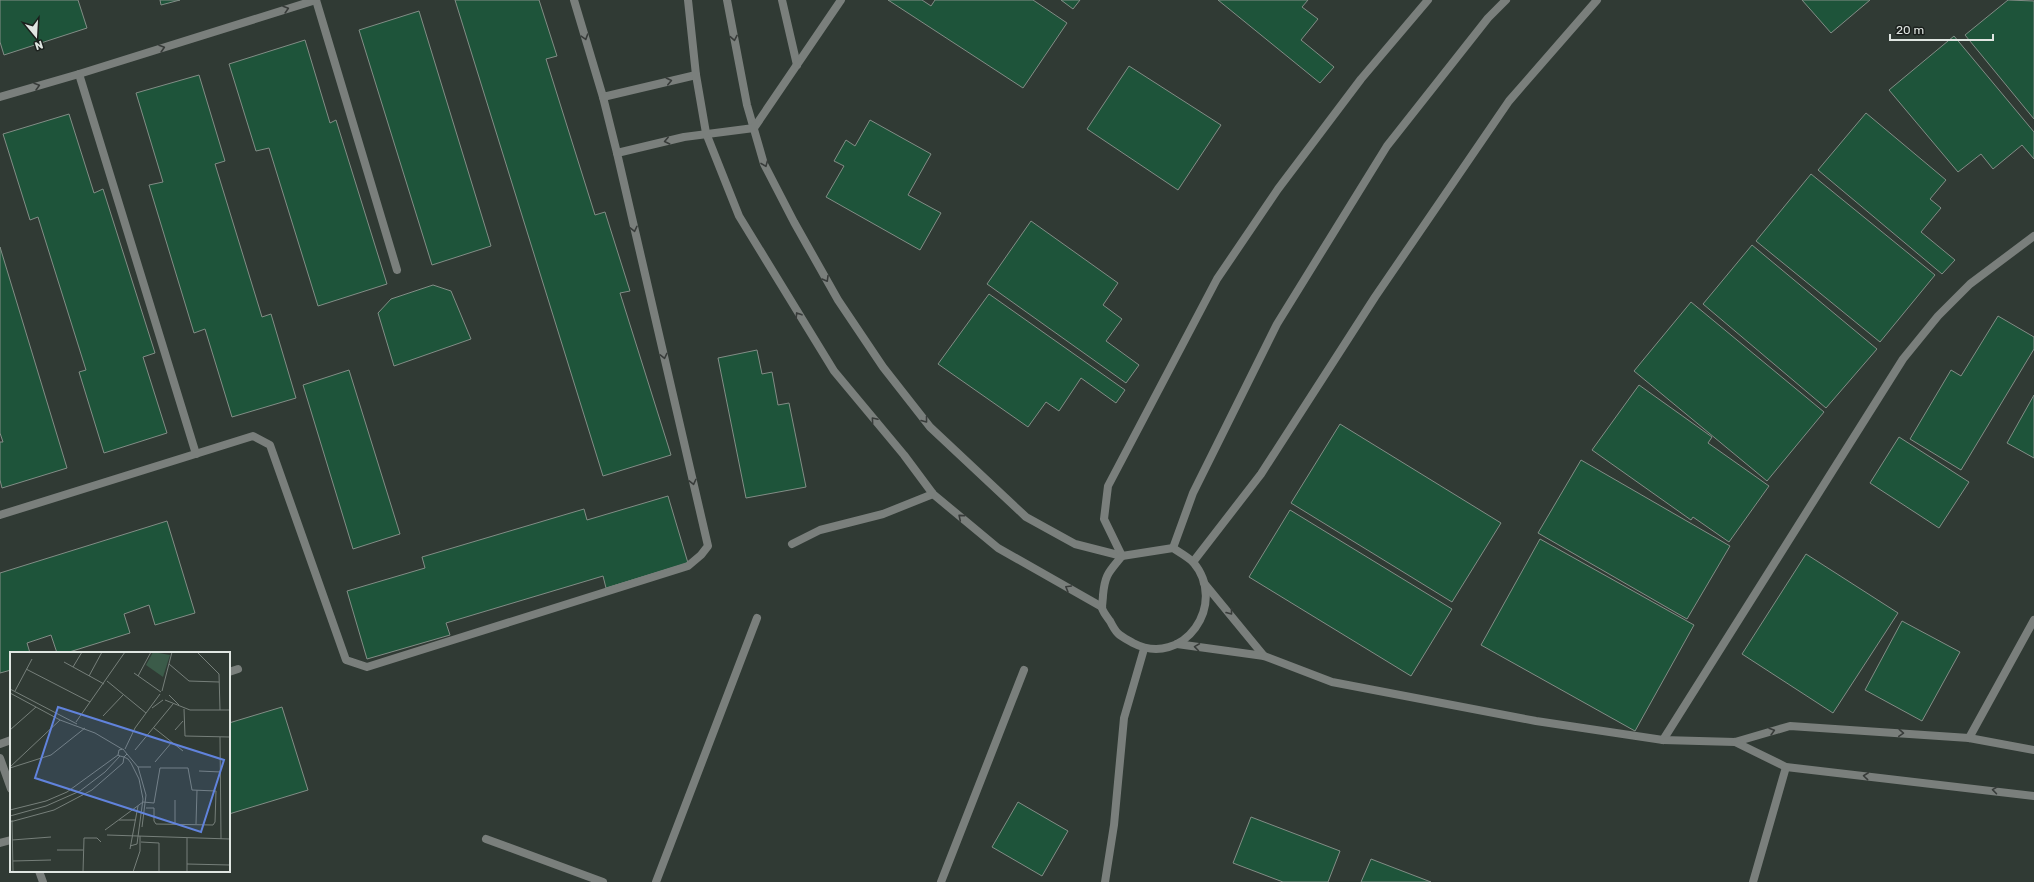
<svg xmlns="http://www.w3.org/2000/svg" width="2034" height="882" viewBox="0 0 2034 882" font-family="Rubik,sans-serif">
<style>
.building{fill:#1e543a;stroke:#828d86}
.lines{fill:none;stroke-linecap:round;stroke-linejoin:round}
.minor{stroke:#7a7f7c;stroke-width:8}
.tertiary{stroke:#7a7f7c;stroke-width:8}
.oneway{stroke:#383c3a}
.inset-road{fill:none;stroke:#767f7a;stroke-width:1}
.view{fill:#6183dc;fill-opacity:0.15;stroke:#6183dc;stroke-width:2}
.inset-edge{fill:none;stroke:#e0e6e2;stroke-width:2}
</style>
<rect width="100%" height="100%" fill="#303a34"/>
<g class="building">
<path d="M0 0H78L87 28 4 55 0 42Z"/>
<path d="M160 0H180L161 5Z"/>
<path d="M455 0H539L557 56 546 59 595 215 605 212 630 291 620 293 671 455 603 476Z"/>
<path d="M888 0H922L931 6 935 0H1033L1067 23 1023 88Z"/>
<path d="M1061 0H1080L1073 9Z"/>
<path d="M1218 0H1308L1302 7 1318 19 1301 40 1334 67 1320 83Z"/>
<path d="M1802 0H1870L1831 33Z"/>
<path d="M2008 0 2034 1V119L1965 35Z"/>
<path d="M419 11 491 246 432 265 359 30Z"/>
<path d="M1954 36 2034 132V159L2022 145 1993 169 1981 154 1958 172 1889 90Z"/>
<path d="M305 40 330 123 336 120 387 284 318 306 269 148 256 151 229 64Z"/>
<path d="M1129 66 1221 125 1178 190 1087 129Z"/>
<path d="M199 75 225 161 215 164 262 317 271 314 296 398 232 417 205 329 194 333 149 185 163 182 136 93Z"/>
<path d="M1866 113 1946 180 1930 199 1941 208 1921 232 1955 260 1942 274 1818 170Z"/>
<path d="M69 114 94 193 103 189 155 353 143 357 167 433 104 453 79 372 86 370 38 217 30 220 3 134Z"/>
<path d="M870 120 931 154 908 195 941 213 920 250 826 197 844 166 834 161 846 140 855 146Z"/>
<path d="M1811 174 1935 275 1880 342 1756 241Z"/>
<path d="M1031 221 1118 283 1103 305 1122 319 1106 341 1139 365 1126 383 987 284Z"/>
<path d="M1752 245 1877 349 1826 408 1703 304Z"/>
<path d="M0 247 67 468 2 488 0 480V442H3L0 433Z"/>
<path d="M433 285 451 291 471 339 394 366 378 313 391 299Z"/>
<path d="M989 294 1125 390 1116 403 1081 378 1059 411 1046 402 1028 427 938 364Z"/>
<path d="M1691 302 1824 412 1767 481 1634 371Z"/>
<path d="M1998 316 2034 337V349L1961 470 1910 439 1951 370 1961 376Z"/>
<path d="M757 350 762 374 772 372 778 405 789 403 806 487 746 498 718 358Z"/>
<path d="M349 370 400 534 353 549 303 385Z"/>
<path d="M1639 385 1712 437 1708 443 1769 486 1729 542 1693 517 1691 520 1592 450Z"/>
<path d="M2034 395V458L2007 443Z"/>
<path d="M1340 424 1501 523 1452 602 1291 503Z"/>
<path d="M1899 437 1969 482 1939 528 1870 483Z"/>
<path d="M1581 460 1730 546 1687 619 1538 533Z"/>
<path d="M668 496 688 563 606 588 603 576 446 623 450 635 367 659 347 591 425 568 422 557 584 509 587 520Z"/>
<path d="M1290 510 1452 609 1411 676 1249 577Z"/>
<path d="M167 521 195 613 155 625 149 605 124 614 130 633 66 653H57L51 635 27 643 30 653H11V670L0 673V573Z"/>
<path d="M1540 539 1694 625 1635 731 1481 645Z"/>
<path d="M1806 554 1898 613 1833 713 1742 654Z"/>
<path d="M1902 621 1960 652 1922 721 1865 690Z"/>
<path d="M282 707 308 790 229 814V723Z"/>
<path d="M1018 802 1068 831 1042 876 992 847Z"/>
<path d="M1251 817 1340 851 1328 882H1283L1233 863Z"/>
<path d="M1371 859 1431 882H1361Z"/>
</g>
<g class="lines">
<g class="minor">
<path d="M316 0 397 270"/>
<path d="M574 0 603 97 696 75"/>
<path d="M688 0 696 75 706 133 739 216 834 371 904 455 933 494 998 548 1102 607"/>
<path d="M727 0 747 105 764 164 794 222 838 300 883 367 930 427 1026 517 1075 544 1122 556"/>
<path d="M782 0 797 65"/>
<path d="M79 74 196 454"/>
<path d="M0 97 79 74 316 0"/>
<path d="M603 97 617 153"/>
<path d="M0 515 253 436 270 445 346 660 367 667 688 566 701 555 708 546 617 153 684 137 754 128 841 0"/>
<path d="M792 544 820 530 883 514 933 494"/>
<path d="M1122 556 1104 519 1108 486 1217 279 1278 189 1361 79 1428 0"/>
<path d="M1193 562 1261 474 1375 297 1509 101 1597 0"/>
<path d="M229 672 238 669"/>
<path d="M1969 738 2034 620"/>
<path d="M1663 740 1903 359 1938 316 1970 284 2034 236"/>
<path d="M0 744 11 740"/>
<path d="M0 758 11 789"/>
<path d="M486 839 603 882"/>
<path d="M0 843 11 840"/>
<path d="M39 871 43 882"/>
<path d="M656 882 757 618"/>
<path d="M941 882 1024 670"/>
<path d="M1753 882 1786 767"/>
</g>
<g class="tertiary">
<path d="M1173 548 1193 493 1277 324 1387 146 1488 18 1506 0"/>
<path d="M1173 548C1179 552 1188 557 1193 562 1229 604 1183 669 1133 643 1119 635 1117 635 1110 621 1107 617 1103 612 1102 608 1102 604 1103 599 1103 595 1105 574 1109 572 1122 556Z"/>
<path d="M1204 583 1264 656"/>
<path d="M1177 644 1264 656 1332 682 1536 721 1663 740 1735 742 1790 726 1969 738 2034 750"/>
<path d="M1735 742 1786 767 2034 796"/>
<path d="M1105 882 1114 825 1124 718 1144 649"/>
</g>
</g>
<defs><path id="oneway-chevron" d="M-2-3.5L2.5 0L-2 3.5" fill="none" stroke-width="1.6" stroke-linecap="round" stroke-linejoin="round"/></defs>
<g class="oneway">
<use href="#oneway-chevron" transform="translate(286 9) rotate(-17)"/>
<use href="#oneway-chevron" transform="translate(585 37) rotate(73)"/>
<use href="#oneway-chevron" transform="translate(734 38) rotate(79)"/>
<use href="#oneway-chevron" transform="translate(162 48) rotate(-17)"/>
<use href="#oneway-chevron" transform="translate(669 81) rotate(-13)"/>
<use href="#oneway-chevron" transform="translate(37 86) rotate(-16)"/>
<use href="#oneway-chevron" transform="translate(667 141) rotate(167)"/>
<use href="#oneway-chevron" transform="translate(765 164) rotate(68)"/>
<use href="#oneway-chevron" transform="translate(634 229) rotate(77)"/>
<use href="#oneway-chevron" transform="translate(826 279) rotate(60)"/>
<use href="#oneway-chevron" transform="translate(798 315) rotate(-122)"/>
<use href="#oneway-chevron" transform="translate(664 356) rotate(77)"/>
<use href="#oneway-chevron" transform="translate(874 420) rotate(-130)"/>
<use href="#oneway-chevron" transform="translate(925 420) rotate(52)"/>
<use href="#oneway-chevron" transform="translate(693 482) rotate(77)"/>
<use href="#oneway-chevron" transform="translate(961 517) rotate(-140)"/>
<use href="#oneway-chevron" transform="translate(1068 588) rotate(-150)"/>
<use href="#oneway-chevron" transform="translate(1230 612) rotate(52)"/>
<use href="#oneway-chevron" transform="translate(1197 647) rotate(-172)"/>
<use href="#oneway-chevron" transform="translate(1772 731) rotate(-16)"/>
<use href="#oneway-chevron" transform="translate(1901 733) rotate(4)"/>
<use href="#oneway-chevron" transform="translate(1866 776) rotate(-174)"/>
<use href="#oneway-chevron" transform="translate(1995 790) rotate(-172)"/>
</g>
<g transform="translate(10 652)">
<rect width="220" height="220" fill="#303a34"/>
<path d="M143 0 160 3 153 25 136 13Z" fill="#3b5b49"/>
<path class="inset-road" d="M187 0 209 22 210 58M54 10 94 32M159 12 179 29 209 30M63 15 72 0M16 17 80 50M124 21 151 40M79 24 92 0M128 24 141 0M97 29 136 61M0 37 67 72M5 39 22 7M152 39 162 0M0 41 50 68 85 81 112 97M159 43 169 53M155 48 180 58H220M142 56 153 48M174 57 175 84 220 85M93 64 113 43M66 70 115 0M144 76 173 99M0 78 26 55M165 78 173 69M210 85 211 187M115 97 125 76 150 42M125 98 163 52M117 102 128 115 136 143 132 175M145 110 162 90M0 115 50 68M128 115H141M0 116 41 103 75 76M189 119 211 120M0 158 36 149 57 140 108 103M0 164 36 154 70 139 95 120 110 104M2 168 3 220M109 168H126M0 170 44 158 82 138 113 111 114 105 117 102 113 97 109 98 108 103 110 104 114 105 118 107 121 111 129 127 133 147 127 192 120 194M165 172V148M186 172 187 138M95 178 133 150 144 151 150 116H178L182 138 206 139 205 170 203 173 146 172 144 169V156H136M97 183 220 187M2 188 41 185M131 190 149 191V220M120 197 128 154M47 198H73M3 209 41 208M177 212 220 213M73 220 74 186H87L91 190M123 220 130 199V184M177 220V186"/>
<path class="view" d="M48 55 214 108 191 180 25 126Z"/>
<rect width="220" height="220" class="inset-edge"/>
</g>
<g transform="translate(36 36) rotate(162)" stroke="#1b201d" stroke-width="3" paint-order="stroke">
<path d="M0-3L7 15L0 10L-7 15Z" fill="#e0e6e2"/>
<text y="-6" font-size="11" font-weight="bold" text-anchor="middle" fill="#e0e6e2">N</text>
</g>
<path d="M1890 34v6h103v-6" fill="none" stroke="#e0e6e2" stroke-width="2"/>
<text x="1896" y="34" font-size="12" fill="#e0e6e2" stroke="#1b201d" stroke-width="3" paint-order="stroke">20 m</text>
</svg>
